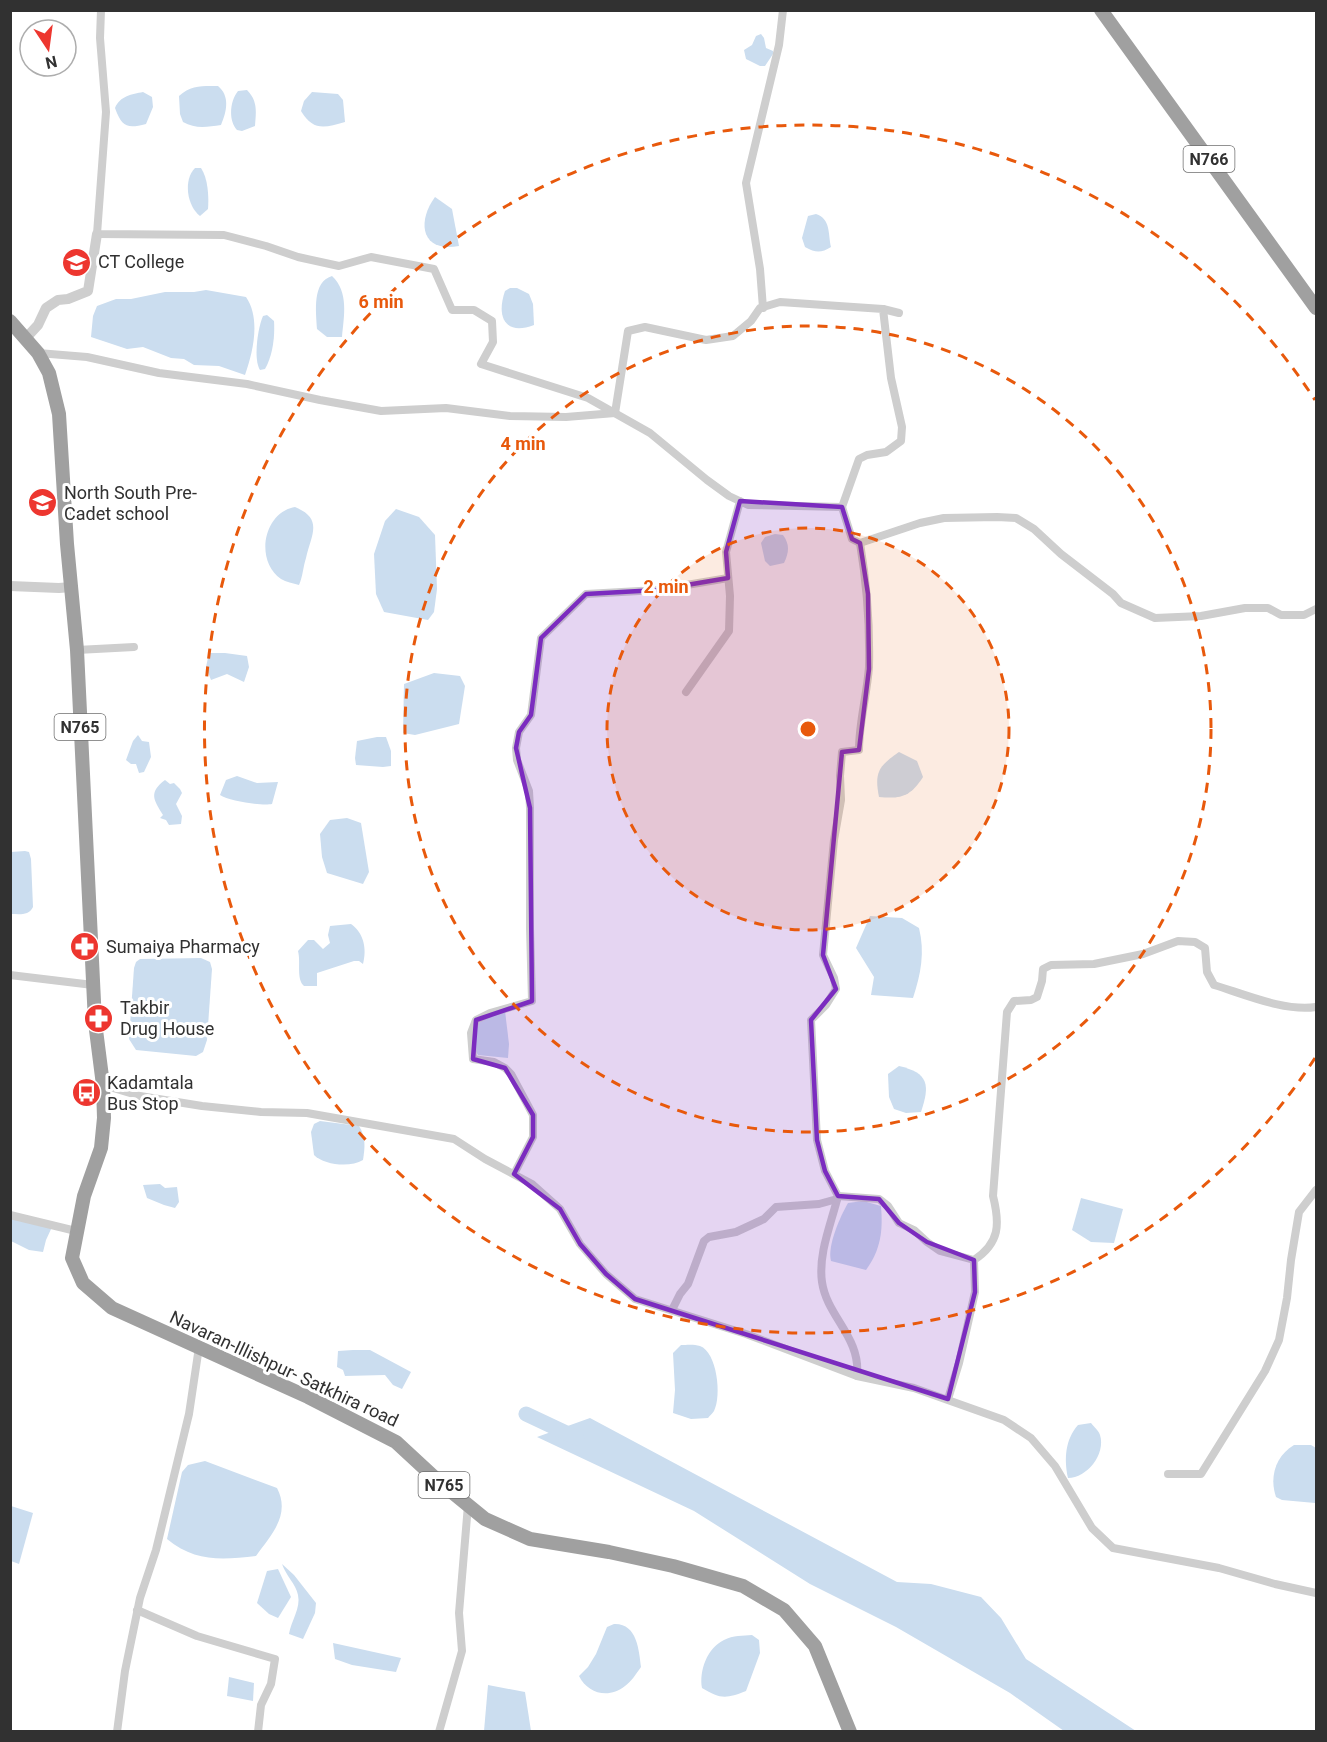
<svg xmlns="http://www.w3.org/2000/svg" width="1327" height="1742" viewBox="0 0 1327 1742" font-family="Roboto,sans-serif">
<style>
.water{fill:#cbddef}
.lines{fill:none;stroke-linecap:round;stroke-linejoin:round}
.river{stroke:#cbddef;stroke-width:15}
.minor{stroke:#cecece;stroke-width:8}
.tertiary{stroke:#cecece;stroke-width:10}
.trunk{stroke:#a0a0a0;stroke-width:14}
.marked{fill:#7b2cbf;fill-opacity:0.2;stroke:#7b2cbf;stroke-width:4.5;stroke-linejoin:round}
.ring{fill:none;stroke:#e8590c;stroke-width:3;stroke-dasharray:10 8}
.labels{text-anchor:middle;stroke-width:6;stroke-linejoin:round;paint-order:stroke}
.shield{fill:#fff;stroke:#6f6f6f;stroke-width:1.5}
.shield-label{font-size:16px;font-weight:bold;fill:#313131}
.poi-label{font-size:18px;fill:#313131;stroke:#fff;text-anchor:start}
.street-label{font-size:18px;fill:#313131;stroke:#fff}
.centre{fill:#e8590c;stroke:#fff;stroke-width:3}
.ring-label{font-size:18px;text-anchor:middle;font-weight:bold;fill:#e8590c;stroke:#fff;stroke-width:6;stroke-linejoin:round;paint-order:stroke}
</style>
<rect width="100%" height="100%" fill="#fff"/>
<g class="water">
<path d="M761 34 764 38 766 48 773 51V54L765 66H760L746 59 744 50 752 45 756 36Z"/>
<path d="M218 86C230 96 227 111 221 125 207 127 195 129 183 122L180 114 179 96C191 85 202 86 218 86Z"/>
<path d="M247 90C258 101 256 112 255 126L242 131 237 130C228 120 230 101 238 91Z"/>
<path d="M143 92 152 97 153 107 146 124C127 129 122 127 115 108 120 96 132 94 143 92Z"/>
<path d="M312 92 338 94 343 100 345 122C324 128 313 131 301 111L304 101Z"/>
<path d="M195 168H201C208 178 209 197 208 209L200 216C187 206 183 180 195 168Z"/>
<path d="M435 197 452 209 459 246C422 253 416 223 435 197Z"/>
<path d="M816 214C831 219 828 234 831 247 821 253 816 253 805 247L802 238 808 216Z"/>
<path d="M332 276C349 292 344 316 342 337H327L317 329C316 311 312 282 332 276Z"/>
<path d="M510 288H517L529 294 533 304 534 325C505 336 496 317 505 291Z"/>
<path d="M206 290 246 297C261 319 253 352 245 375L219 366 194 365 184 359 171 358 143 347 127 349 91 337 93 316 97 306 116 299H131L165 292H194Z"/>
<path d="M267 315 274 321C275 336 273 355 265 369L260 370C253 359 258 327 263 316Z"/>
<path d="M295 507C324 519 311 535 306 558 303 567 303 576 299 585 293 583 286 582 281 579 254 560 264 512 295 507Z"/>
<path d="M396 509 419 517 435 535 437 589 434 612 428 620 384 612 376 594 374 554 385 521Z"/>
<path d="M775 534 783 535C790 545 789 552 784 563L770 566 765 561 761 543 765 537Z"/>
<path d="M209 653H225L247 656 249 667 244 682 227 674 211 680 206 667Z"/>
<path d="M434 673 460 676 465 686 459 724 415 735 403 733 404 684Z"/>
<path d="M138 735 142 741 149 742 151 757 144 772 139 773 136 764H131L126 760 133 741Z"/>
<path d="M377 737H386L391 751V766L383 767 356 765 355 758 357 741Z"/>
<path d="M899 752 917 761 923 777C910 797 901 799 879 797 874 772 879 766 899 752Z"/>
<path d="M237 776 257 783 278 782 272 804C261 806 229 801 220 795L226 780Z"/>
<path d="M165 780 170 784 174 783 180 789 182 793 176 804 182 816 181 824 169 825 166 820 160 818 163 815C154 800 148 793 165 780Z"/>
<path d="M347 818 361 823 369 872 363 884 327 873 322 857 320 834 330 820Z"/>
<path d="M25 851 29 852 31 859 33 907C29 916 19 914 11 914V852Z"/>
<path d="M870 916 902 918 919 928C925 952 921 974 913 998L871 995 874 977 856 948Z"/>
<path d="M351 924C364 933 367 949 363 964L359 961H354L317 973V986H304C296 979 301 962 298 951L308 940H314L323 949 330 943 328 935 330 926Z"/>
<path d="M201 958 210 962 212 969 207 1040 203 1052 196 1056 136 1050 129 1039 134 968 136 962 140 959Z"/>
<path d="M505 1011 509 1044 508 1058 478 1055 475 1050 476 1026 488 1015Z"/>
<path d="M899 1066C929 1073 930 1085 921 1112L906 1113 894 1109 889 1097 888 1074Z"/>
<path d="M320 1121 359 1126C366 1137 365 1147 363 1160 350 1168 324 1165 314 1155L311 1132 314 1124Z"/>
<path d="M160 1184 165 1188 177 1187 179 1202 175 1208 164 1205 147 1198 143 1185Z"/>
<path d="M1081 1198 1123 1209 1114 1243 1091 1242 1072 1230Z"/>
<path d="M863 1201 881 1206C883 1231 881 1249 866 1270L831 1261C827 1246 840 1217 848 1203Z"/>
<path d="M10 1217 52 1227 46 1240 43 1252 29 1250 11 1241Z"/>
<path d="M681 1345C686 1345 694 1344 700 1346 717 1352 722 1396 714 1411 713 1413 710 1415 708 1418L691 1419 673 1413 675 1390 673 1353Z"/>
<path d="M353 1350H370L411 1372 402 1389 393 1385 385 1375 345 1376 343 1370 337 1367 338 1351Z"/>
<path d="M590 1418 897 1582 931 1584 981 1597 1001 1618 1026 1659 1136 1731H1064L1010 1693 896 1627 810 1584 694 1511 537 1437Z"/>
<path d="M1091 1423C1094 1427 1099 1431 1100 1435 1106 1454 1087 1478 1068 1478 1064 1459 1065 1440 1078 1425Z"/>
<path d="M1294 1445H1311L1316 1448V1500L1315 1503 1282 1500 1276 1497C1269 1476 1276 1456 1294 1445Z"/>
<path d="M205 1461 277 1488C291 1515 271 1535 256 1556 221 1560 195 1562 167 1539L182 1472 188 1465Z"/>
<path d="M11 1506 33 1513 19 1564 11 1561Z"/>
<path d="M282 1564 294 1575 316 1603 315 1613 303 1639 289 1634C291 1621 301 1608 298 1595 296 1584 286 1576 282 1564Z"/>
<path d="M278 1569 291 1597 278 1618 269 1614 257 1603 267 1571Z"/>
<path d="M614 1624C637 1623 639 1650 641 1667 636 1674 631 1682 625 1686 609 1699 588 1694 579 1676L588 1667 596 1654 607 1627Z"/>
<path d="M752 1635 759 1640 760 1653 746 1691C726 1699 720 1699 702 1688 699 1671 707 1648 724 1640 733 1635 743 1636 752 1635Z"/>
<path d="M333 1643 401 1658 396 1672 352 1665 335 1659Z"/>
<path d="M229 1677 254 1683 253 1701 227 1696Z"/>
<path d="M488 1685 525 1692 531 1731H484Z"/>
</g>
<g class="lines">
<path class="river" d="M526 1414 577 1438"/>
<g class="minor">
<path d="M101 10 100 38 106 112 97 234 224 235 266 246 298 257 339 266 371 257 434 269 452 310H474L492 321 493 342 481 364 588 398 650 433 707 480 729 496 748 505 842 507 852 539 860 543"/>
<path d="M763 308 760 269 746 183 779 45 783 10"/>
<path d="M883 309 899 313"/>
<path d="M38 353 87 357 159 373 247 384 320 400 381 411 446 408 510 416 566 417 615 413 628 331 645 327 706 340 733 336 751 321 760 308 780 302 883 309 891 378 902 427 901 441 886 452 867 455 859 459 842 507"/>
<path d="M77 650 134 647"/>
<path d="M686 692 729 631 730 596 726 552 740 501"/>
<path d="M10 975 93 985"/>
<path d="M103 1085 140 1096 202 1106 261 1112 307 1113 454 1139 485 1159 532 1184 560 1209 580 1244 606 1274 635 1299 746 1334 857 1376 914 1388 1004 1420 1031 1438 1055 1466 1092 1528 1113 1548 1219 1568 1275 1584 1316 1593"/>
<path d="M514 1174 533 1137V1115L511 1074 505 1068 494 1062 473 1059 471 1033 476 1020 490 1013 532 1001 530 928V808L529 791 517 760 516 748 519 732 531 715 541 638 586 594 657 590 728 578"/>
<path d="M838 1196 825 1171 817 1140 811 1020 826 1005 836 989 834 978 823 955 834 840 841 800 840 776 842 752 859 750C859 722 867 695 869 667 870 624 867 585 860 543L920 523 944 518 997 517 1016 518 1034 529 1061 554 1113 594 1121 603 1155 618 1201 616 1245 608H1268L1281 615H1304L1316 609"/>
<path d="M10 1215 76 1231"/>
<path d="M672 1310 680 1294 688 1284 704 1241 709 1237 736 1232 764 1219 776 1207 819 1204 837 1199"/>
<path d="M857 1376C861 1337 827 1317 822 1282 818 1254 831 1224 838 1196L879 1199 888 1206 899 1223 914 1230 927 1242 940 1251 974 1260"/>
<path d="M948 1399 959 1363 975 1292 974 1260C1000 1243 1000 1224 993 1196L1007 1012 1014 1001 1031 1000 1037 997 1042 981 1043 969 1051 965 1094 964 1143 954 1178 941 1195 942 1205 948 1207 972 1214 985C1244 994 1285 1012 1316 1007"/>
<path d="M1168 1474H1201L1265 1371 1279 1340 1287 1298 1291 1260 1299 1212 1316 1190"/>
<path d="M137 1610 197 1636 275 1659 271 1684 261 1705 258 1732"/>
<path d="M117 1732 125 1671 140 1598 156 1550 189 1414 199 1347"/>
<path d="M439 1732 462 1651 459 1613 468 1505"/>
</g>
<g class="tertiary">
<path d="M26 338 38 325 46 308 58 300 68 299 88 291 97 234"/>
<path d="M10 586 59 588 71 587"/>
</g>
<g class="trunk">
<path d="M1101 10 1316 308"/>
<path d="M10 321 38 353 49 373 59 414 67 544 77 650 95 1022 103 1085 104 1118 101 1148 84 1196 72 1258 83 1283 112 1308 308 1397 396 1442 436 1479 485 1519 530 1539 609 1552 673 1566 743 1586 784 1610 815 1646 850 1732"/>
</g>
</g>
<path class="marked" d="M740 501 842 507 852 539 860 543 868 594 869 669 859 750 842 752 823 955 836 989 811 1020 817 1140 825 1171 838 1196 879 1199 899 1223 927 1242 974 1260 975 1292 948 1399 635 1299 606 1274 580 1244 560 1209 514 1174 533 1137V1115L505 1068 473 1059 476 1020 532 1001 530 808 516 748 519 732 531 715 541 638 586 594 657 590 728 578 726 552Z"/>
<circle cx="808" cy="729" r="201" fill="#e8590c" fill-opacity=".12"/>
<g class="ring">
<circle cx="808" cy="729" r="201"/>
<circle cx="808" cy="729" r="403"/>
<path d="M1315 1058A604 604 0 1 1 1315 400"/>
</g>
<defs>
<symbol id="university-disc" viewBox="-11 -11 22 22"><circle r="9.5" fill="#ed362f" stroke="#fff"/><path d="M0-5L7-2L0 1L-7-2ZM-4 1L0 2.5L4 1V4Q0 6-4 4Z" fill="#fff"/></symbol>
<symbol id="school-disc" viewBox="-11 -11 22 22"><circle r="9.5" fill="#ed362f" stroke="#fff"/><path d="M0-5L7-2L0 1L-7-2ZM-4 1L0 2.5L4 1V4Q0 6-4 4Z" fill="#fff"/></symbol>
<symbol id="pharmacy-disc" viewBox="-11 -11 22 22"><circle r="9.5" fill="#ed362f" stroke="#fff"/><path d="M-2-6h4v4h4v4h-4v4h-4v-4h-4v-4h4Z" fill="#fff"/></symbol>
<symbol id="bus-disc" viewBox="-11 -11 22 22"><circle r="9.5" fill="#ed362f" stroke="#fff"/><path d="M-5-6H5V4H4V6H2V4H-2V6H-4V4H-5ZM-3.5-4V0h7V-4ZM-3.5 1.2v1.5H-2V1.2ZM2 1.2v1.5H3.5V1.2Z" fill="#fff"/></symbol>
</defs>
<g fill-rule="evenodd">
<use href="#university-disc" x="60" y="246" width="33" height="33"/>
<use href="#school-disc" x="26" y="486" width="33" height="33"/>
<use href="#pharmacy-disc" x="68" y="930" width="33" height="33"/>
<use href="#pharmacy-disc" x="82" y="1002" width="33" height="33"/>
<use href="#bus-disc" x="70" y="1076" width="33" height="33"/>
</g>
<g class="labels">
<g class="shield">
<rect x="1183.5" y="146" width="51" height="26" rx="4.5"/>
<rect x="54.5" y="714" width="51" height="26" rx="4.5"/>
<rect x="418.5" y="1472" width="51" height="26" rx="4.5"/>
</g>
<g class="shield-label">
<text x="1209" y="165">N766</text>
<text x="80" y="733">N765</text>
<text x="444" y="1491">N765</text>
</g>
<g class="poi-label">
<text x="98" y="268">CT College</text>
<text x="64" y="499">North South Pre-<tspan x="64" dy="21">Cadet school</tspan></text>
<text x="106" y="953">Sumaiya Pharmacy</text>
<text x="120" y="1014">Takbir<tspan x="120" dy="21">Drug House</tspan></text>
<text x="107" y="1089">Kadamtala<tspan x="107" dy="21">Bus Stop</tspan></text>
</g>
<g class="street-label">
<text transform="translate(284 1369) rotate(25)" y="6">Navaran-Illishpur- Satkhira road</text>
</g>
</g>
<circle cx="808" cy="729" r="9" class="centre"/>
<g class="ring-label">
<text x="381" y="308">6 min</text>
<text x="523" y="450">4 min</text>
<text x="666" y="593">2 min</text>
</g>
<rect width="1327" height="1742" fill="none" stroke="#313131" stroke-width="24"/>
<g transform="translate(48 48) rotate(167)"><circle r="28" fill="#ffffff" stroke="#adadad" stroke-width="1.5"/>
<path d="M0-4.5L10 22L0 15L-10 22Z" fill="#ed362f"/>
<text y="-9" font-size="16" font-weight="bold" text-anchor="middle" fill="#313131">N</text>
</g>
</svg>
